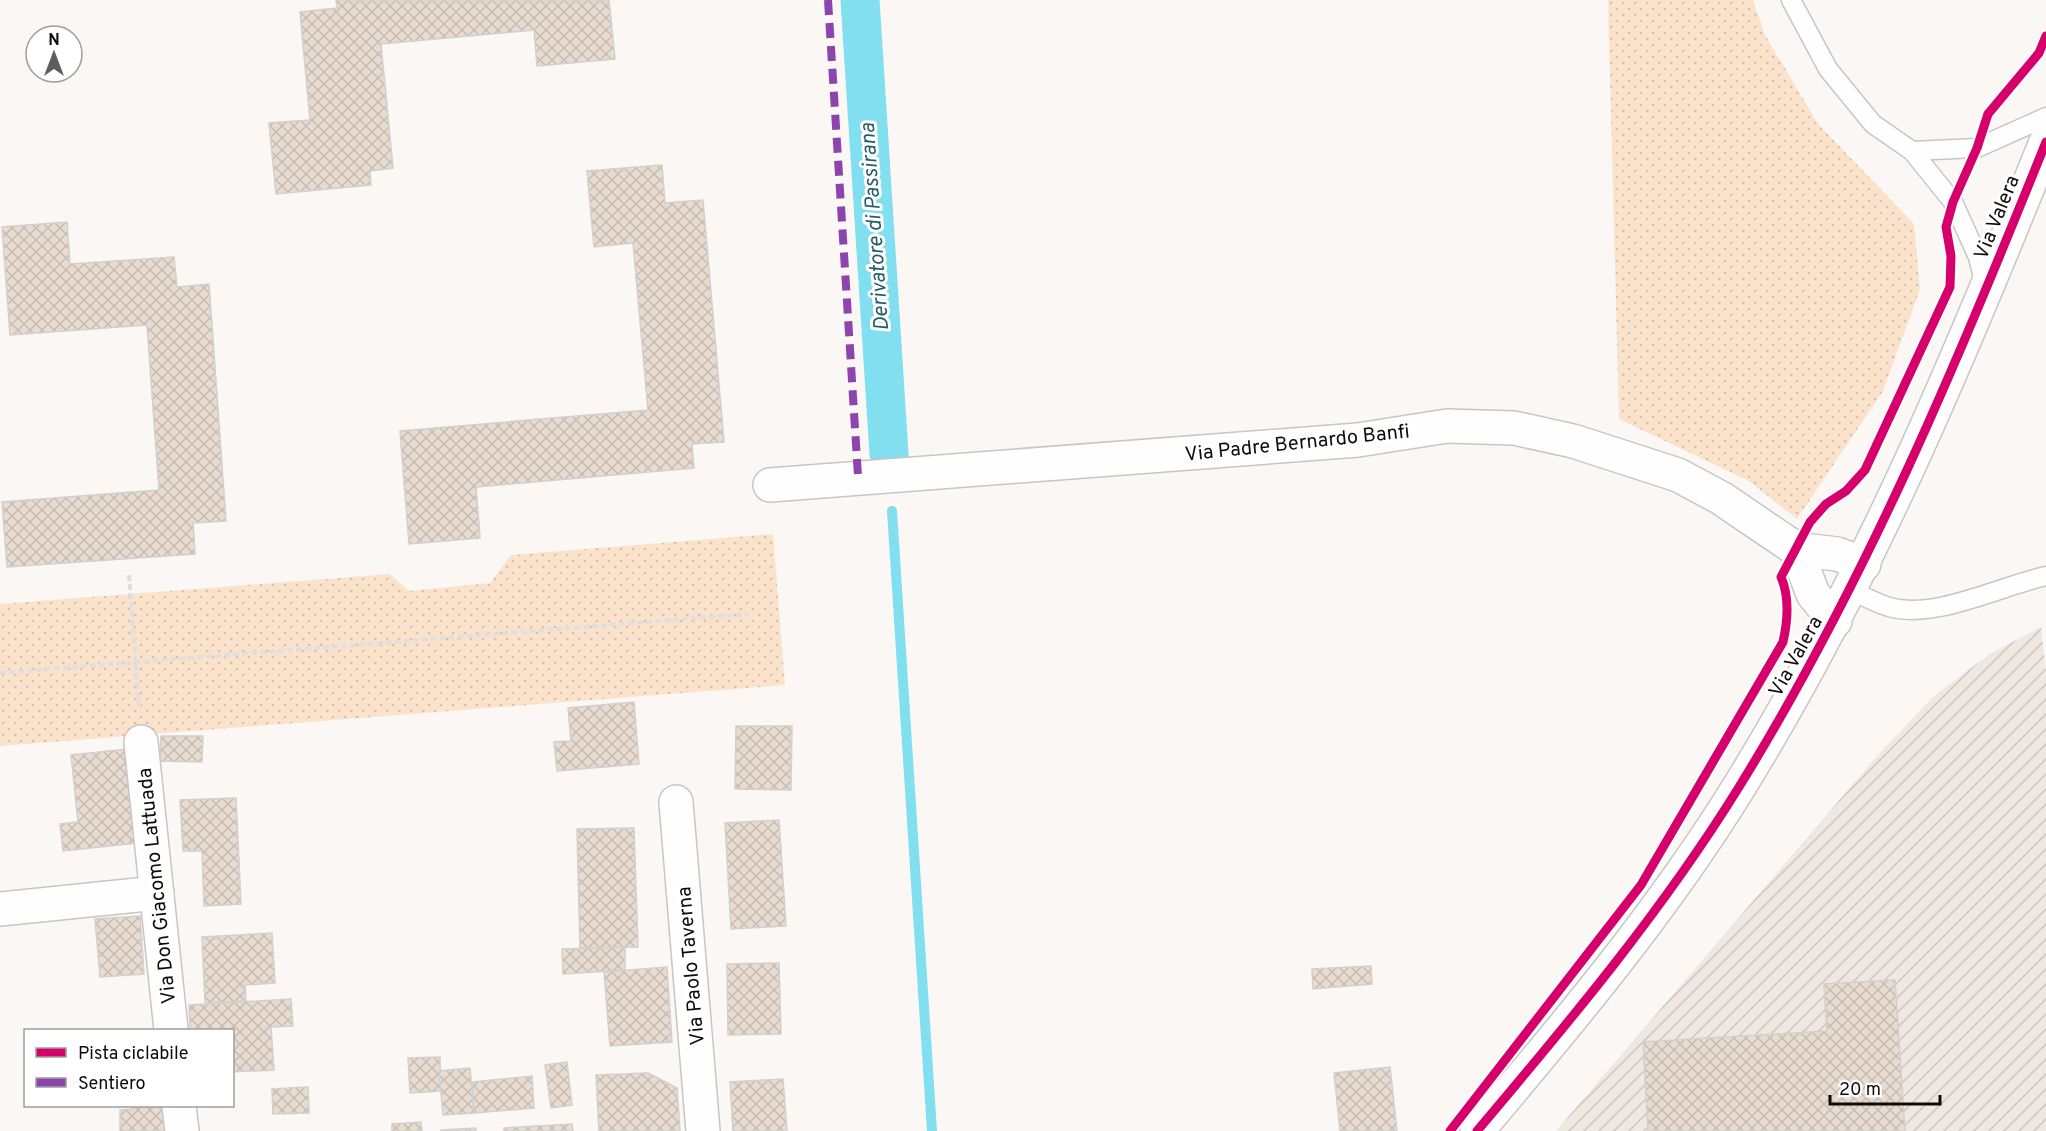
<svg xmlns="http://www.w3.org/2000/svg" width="2046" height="1131" viewBox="0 0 2046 1131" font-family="Overpass,sans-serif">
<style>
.industrial{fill:url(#industrial-furrows)}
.grass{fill:url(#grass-dots)}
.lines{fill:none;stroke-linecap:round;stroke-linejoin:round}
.stream{stroke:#82dfef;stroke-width:10}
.canal{stroke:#82dfef;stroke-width:39}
.building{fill:url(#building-cross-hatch);stroke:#d2d0ce;stroke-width:1.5}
.lane-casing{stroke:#c8c6c4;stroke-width:21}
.street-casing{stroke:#c8c6c4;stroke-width:36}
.secondary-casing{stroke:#c8c6c4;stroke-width:36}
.path{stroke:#e0dede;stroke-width:4;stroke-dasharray:6 3;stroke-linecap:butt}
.lane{stroke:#fefefe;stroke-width:18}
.street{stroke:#fefefe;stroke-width:33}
.secondary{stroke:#fefefe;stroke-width:33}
.quiet{stroke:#8e44ad;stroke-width:8;stroke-dasharray:15 8;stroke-linecap:butt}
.cycleway-casing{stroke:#fff;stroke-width:13}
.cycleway{stroke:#d6006c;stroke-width:9}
.labels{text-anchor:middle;stroke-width:6;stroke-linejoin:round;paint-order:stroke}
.street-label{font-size:20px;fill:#0d0c0a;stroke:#fff}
.water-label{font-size:21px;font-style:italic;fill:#255c66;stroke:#fff}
</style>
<defs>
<pattern id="industrial-furrows" width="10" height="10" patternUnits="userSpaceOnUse" patternTransform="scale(1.5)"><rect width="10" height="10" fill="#efe7e1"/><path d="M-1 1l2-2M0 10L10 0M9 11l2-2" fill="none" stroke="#ccc5c0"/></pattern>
<pattern id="grass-dots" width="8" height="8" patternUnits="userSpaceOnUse" patternTransform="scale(1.5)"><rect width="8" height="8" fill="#fbe3cb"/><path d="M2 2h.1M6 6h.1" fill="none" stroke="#d6c2ad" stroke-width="1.8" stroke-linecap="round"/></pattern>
<pattern id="building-cross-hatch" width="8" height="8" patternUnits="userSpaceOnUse" patternTransform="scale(1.5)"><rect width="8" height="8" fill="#e8dcd1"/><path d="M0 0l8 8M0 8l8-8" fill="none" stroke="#c6bcb2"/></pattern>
</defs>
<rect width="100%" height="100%" fill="#faf7f5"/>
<path class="industrial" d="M2041 627 2046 672V1131H1556L1877 756 1934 696 1991 653Z"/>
<g class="grass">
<path d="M1608 0H1753L1765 35 1818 124 1914 224 1920 289 1883 391 1797 519 1749 481 1619 419Z"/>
<path d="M773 534 785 685 0 746V604L390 574 409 591 490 583 511 555Z"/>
</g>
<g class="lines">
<path class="stream" d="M892 511 932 1131"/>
<path class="canal" d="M860 0 889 454"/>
</g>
<g class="building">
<path d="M336 0H609L615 59 537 66 534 30 381 44 393 168 370 171 371 185 276 194 269 123 310 120 300 12 337 8Z"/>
<path d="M662 165 665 203 703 200 724 442 692 444 694 468 476 487 480 538 409 544 400 431 648 410 633 243 594 247 587 171Z"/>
<path d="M67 222 70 264 174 257 177 287 209 284 226 521 193 523 195 554 7 567 2 502 159 490 147 325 10 335 2 227Z"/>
<path d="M634 702 639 764 557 771 554 742 571 741 568 708Z"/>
<path d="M736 726H792L791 790 735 789Z"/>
<path d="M161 736H203L202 762 160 761Z"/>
<path d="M127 749 137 843 63 851 60 824 78 822 71 755Z"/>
<path d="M236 798 241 904 204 906 202 851H183L180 800Z"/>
<path d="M779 820 786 926 731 929 725 823Z"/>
<path d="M634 828 638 947 580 948 577 829Z"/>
<path d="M140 916 144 974 100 977 95 919Z"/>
<path d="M272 933 275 983 245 985 246 1001 205 1003 202 937Z"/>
<path d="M625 947V970L563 974 562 949Z"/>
<path d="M779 963 781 1034 728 1035 727 964Z"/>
<path d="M1371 966 1372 984 1313 989 1312 969Z"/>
<path d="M667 967 672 1042 610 1046 604 972Z"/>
<path d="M1895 980 1905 1131H1648L1643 1042 1827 1031 1824 984Z"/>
<path d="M291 999 293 1026 271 1027 274 1070 232 1072V1030H190L189 1005Z"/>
<path d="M440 1057 441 1091 410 1093 408 1058Z"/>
<path d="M567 1062 572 1105 551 1108 545 1065Z"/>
<path d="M1390 1067 1397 1131H1340L1334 1073Z"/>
<path d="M470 1068 474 1113 443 1115 439 1071Z"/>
<path d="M648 1073 677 1088 680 1131H599L596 1075Z"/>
<path d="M532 1076 534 1108 474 1113 472 1082Z"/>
<path d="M783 1079 787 1131H733L730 1082Z"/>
<path d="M308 1087 309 1113 273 1114 272 1089Z"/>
<path d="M132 1106H167L169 1131H120V1110L132 1109Z"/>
<path d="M421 1122 422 1131H392V1124Z"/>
<path d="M572 1124 573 1131H504V1128Z"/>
<path d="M476 1128V1131L440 1130Z"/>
</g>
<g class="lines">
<defs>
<g id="lane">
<path d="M1791 0 1828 69 1873 124 1912 151 1953 202 1978 257 1985 286"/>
<path d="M1912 151 1977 148 2046 117"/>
<path d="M1851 590C1863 596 1876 603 1889 607 1935 620 2000 586 2046 576"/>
</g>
<g id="street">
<path d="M770 485 1358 440 1447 426 1514 428 1573 441 1678 475 1721 498 1796 549 1837 554 1864 564"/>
<path d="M1796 549 1813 594 1835 621"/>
<path d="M141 742 171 1030"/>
<path d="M676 802 703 1131"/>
<path d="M0 909 157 893"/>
<path d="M179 1106 182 1131"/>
</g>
<path id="secondary" d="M1477 1131C1570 1021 1663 910 1739 787 1865 583 1957 364 2046 142"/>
</defs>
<use href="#lane" class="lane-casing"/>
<use href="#street" class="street-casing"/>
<use href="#secondary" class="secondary-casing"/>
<g class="path">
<path d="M129 575 139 708"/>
<path d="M0 673 748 614"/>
</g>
<use href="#lane" class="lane"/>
<use href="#street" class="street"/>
<use href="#secondary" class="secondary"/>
<path class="quiet" d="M828 0 858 476"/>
<defs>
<g id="cycleway">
<path d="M1450 1131 1641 885 1783 642C1788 620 1790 598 1781 577L1810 522 1826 504 1846 491 1865 470 1950 287 1951 256 1946 227 1953 202 1977 148 1988 114 2039 53 2046 36"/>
<path d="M1477 1131C1570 1021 1663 910 1739 787 1865 583 1957 364 2046 142"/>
</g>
</defs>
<use href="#cycleway" class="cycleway-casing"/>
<use href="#cycleway" class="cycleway"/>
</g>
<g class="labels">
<g class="street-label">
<text transform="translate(1996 217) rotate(-68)" y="7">Via Valera</text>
<text transform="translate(1297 442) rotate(-6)" y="7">Via Padre Bernardo Banfi</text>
<text transform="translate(1795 656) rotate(-61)" y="7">Via Valera</text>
<text transform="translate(156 886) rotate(-96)" y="7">Via Don Giacomo Lattuada</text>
<text transform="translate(690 966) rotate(-95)" y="7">Via Paolo Taverna</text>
</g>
<g class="water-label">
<text transform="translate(874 227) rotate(-94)" y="7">Derivatore di Passirana</text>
</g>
</g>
<rect x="24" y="1029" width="210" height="78" fill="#ffffff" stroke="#9e9e9d" stroke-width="1.5"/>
<rect x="36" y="1048" width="30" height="9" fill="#d6006c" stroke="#9e9e9d" stroke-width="1.5"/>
<text x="78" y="1059" font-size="18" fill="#0d0c0a">Pista ciclabile</text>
<rect x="36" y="1078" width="30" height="9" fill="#8e44ad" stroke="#9e9e9d" stroke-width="1.5"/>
<text x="78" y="1089" font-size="18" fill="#0d0c0a">Sentiero</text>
<g transform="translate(54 54)"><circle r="28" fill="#ffffff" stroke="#9e9e9d" stroke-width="1.5"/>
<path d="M0-4.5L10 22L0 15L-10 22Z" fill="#605e5c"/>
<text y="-9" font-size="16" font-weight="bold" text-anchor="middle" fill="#0d0c0a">N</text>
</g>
<path d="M1830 1095v9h110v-9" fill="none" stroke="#0d0c0a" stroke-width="3"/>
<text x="1839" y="1095" font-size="18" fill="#0d0c0a" stroke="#ffffff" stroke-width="4.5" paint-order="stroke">20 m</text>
</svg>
